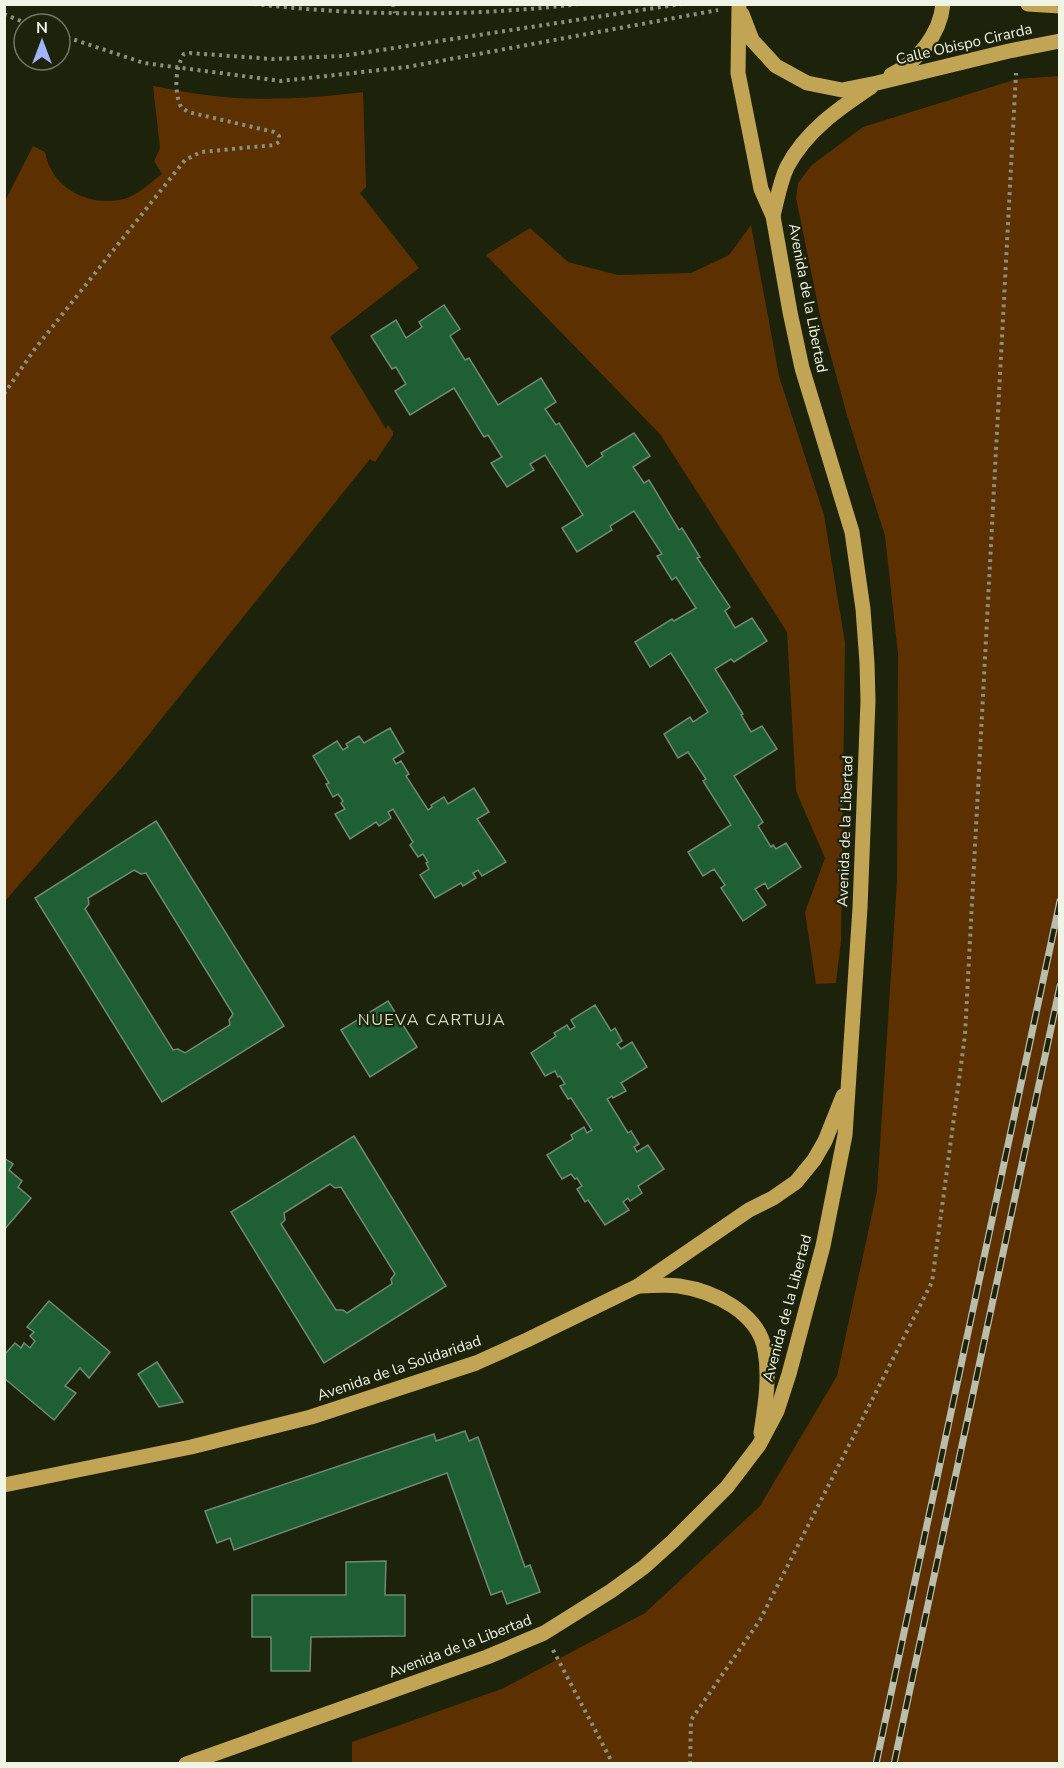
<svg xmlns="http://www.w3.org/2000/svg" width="1064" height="1768" viewBox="0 0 1064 1768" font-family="'Nunito Sans',sans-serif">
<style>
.green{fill:#5d3000}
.building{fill:#1e6033;stroke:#708874;stroke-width:1.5;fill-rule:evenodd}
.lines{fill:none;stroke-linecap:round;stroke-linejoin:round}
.path{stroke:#8b8f7d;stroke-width:4;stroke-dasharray:3 4.5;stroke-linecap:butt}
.major{stroke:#c1a454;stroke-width:15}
.rail-casing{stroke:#b8bdac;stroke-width:7}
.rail{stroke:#1d220b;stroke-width:4.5;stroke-dasharray:14;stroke-linecap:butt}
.labels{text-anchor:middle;stroke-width:4.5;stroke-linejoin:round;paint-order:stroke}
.street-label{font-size:15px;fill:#f0f4e6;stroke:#1d220b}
.neighbourhood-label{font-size:16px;letter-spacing:1.5px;fill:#d6dec1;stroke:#1d220b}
</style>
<rect width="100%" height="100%" fill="#1d220b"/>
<g class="green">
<path d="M1059 76V1763H352V1742L504 1688 645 1613 760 1506 837 1376 877 1191 897 881 898 654 885 536 847 415 821 320 796 198 798 183 812 165 863 127 1017 79Z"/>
<path d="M153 86C176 90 200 95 223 97 270 101 316 98 363 92L366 187 360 193 419 268 330 337 386 429 388 425 393 432V435L375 462 370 459 130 758 5 901V201L33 146 45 152C51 186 85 206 119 200 135 198 150 183 162 174L154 161 160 148Z"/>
<path d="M751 225 779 376 824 515 845 643 841 941 836 983 816 984 805 912 825 858 796 791 787 632 660 434 486 255 530 228 568 262 618 275 691 273 729 255Z"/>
</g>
<g class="building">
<path d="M444 305 460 329 450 336 465 360 469 358 498 405 541 378 556 402 545 409 556 425 559 423 587 467 603 456 601 453 634 433 650 456 633 467 644 483 649 480 679 530 682 528 700 557 697 558 730 607 725 611 735 628 752 618 767 641 734 662 731 659 715 669 743 714 741 715 751 732 762 726 777 749 734 776 763 822 758 826 771 847 773 845 776 849 786 843 801 867 768 889 765 883 755 889 766 905 743 921 721 888 725 885 714 869 703 876 688 852 731 825 703 781 706 779 688 752 678 758 664 734 690 717 693 722 708 712 671 653 650 667 635 642 672 619 674 621 696 608 676 577 672 580 657 556 662 554 634 511 610 526 612 530 577 552 562 528 583 515 545 455 530 464 534 470 507 487 491 463 502 457 488 435 484 437 454 388 410 415 395 391 406 384 396 367 392 369 371 336 396 320 406 338 422 327 419 322Z"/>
<path d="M390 728 404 752 393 759 396 764 401 761 409 774 406 776 428 810 432 807 431 805 444 797 448 804 474 788 489 812 477 819 506 862 482 876 478 870 473 873 476 878 463 886 461 883 435 898 420 875 429 869 426 863 428 862 423 854 418 857 410 845 413 842 393 809 388 812 391 818 379 826 376 822 350 839 335 814 345 809 341 803 343 801 338 794 333 797 326 784 329 783 313 756 337 741 343 750 348 747 346 744 359 736 364 743Z"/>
<path d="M156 821 284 1026 162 1102 35 898ZM134 870 141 874 146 873 233 1014 229 1020 230 1025 185 1053 178 1049 173 1050 85 909 89 904 88 898Z"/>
<path d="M388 1001 417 1047 370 1077 341 1030Z"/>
<path d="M595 1005 611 1031 615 1028 622 1041 617 1044 621 1049 632 1042 647 1067 621 1083 626 1091 613 1098 612 1096 607 1099 628 1133 631 1131 639 1144 634 1147 637 1152 648 1145 664 1169 638 1186 642 1193 630 1201 628 1198 623 1202 629 1210 605 1225 588 1200 585 1202 577 1189 582 1186 577 1178 575 1179 571 1174 562 1179 547 1155 573 1139 571 1135 584 1127 587 1133 592 1130 571 1098 568 1099 560 1086 565 1084 560 1076 558 1077 555 1071 545 1076 531 1053 556 1036 554 1033 567 1025 570 1030 575 1027 571 1020Z"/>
<path d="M354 1136 446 1286 324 1363 231 1212ZM330 1184 335 1188 341 1187 395 1274 391 1279 392 1284 347 1313 343 1310H336L281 1224 285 1220 284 1213Z"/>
<path d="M4 1158 13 1164 9 1170 22 1181 18 1187 31 1198 4 1230Z"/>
<path d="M49 1301 110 1352 89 1378 80 1368 65 1386 76 1393 54 1420 4 1378V1355L15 1343 21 1348 24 1343 30 1348 35 1341 30 1336 34 1332 27 1327Z"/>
<path d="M157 1362 183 1402 159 1407 138 1374Z"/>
<path d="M465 1431 469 1441 478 1437 525 1567 530 1565 540 1592 507 1604 502 1591 491 1595 447 1473 234 1550 230 1538 217 1543 205 1511 434 1434 436 1441Z"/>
<path d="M386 1561 385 1595H405V1636L311 1637 310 1671H271V1637H252V1595H346V1562Z"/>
</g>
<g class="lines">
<g class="path">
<path d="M254 4C361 16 471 17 579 4"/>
<path d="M393 4 395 13"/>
<path d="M4 14 28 24"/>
<path d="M60 35 144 63 281 81 407 67 718 10"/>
<path d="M4 394 34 350 185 160 201 152 274 145 279 142V136L274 132 188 112 181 107C174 93 175 67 184 54L190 53 272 59 342 56 681 4"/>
<path d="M553 1650 613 1764"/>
<path d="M690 1764 691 1720 760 1620 932 1282 965 1035 1016 73"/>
</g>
<g class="major">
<path d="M1028 4 1060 6"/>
<path d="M742 14 752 40 776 66 807 83 842 90 877 83 1009 51 1060 41"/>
<path d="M891 75C917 62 940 35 943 4"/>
<path d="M773 216C777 200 780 182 787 167 806 131 838 109 871 87"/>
<path d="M638 1286C651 1286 666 1284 679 1286 714 1291 759 1313 765 1351 770 1378 765 1406 761 1433"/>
<path d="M4 1485 191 1447 311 1417 476 1363 527 1340 638 1286 749 1210 773 1198 796 1182 814 1160 825 1141 843 1096"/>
<path d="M186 1764 487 1657 544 1633 611 1591 644 1567 673 1541 727 1487 759 1445 777 1411 789 1374 823 1246 845 1135 860 908 868 701 867 663 863 609 852 532 802 368 790 312 773 216 761 189 738 73 739 7"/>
</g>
<defs>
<g id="rail">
<path d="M876 1764 1060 901"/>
<path d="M894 1764 1060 986"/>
</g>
</defs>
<use href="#rail" class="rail-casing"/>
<use href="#rail" class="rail"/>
</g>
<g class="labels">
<g class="street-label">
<text transform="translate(964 44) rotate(-13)" y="5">Calle Obispo Cirarda</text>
<text transform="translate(808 298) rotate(79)" y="5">Avenida de la Libertad</text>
<text transform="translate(845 831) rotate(-88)" y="5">Avenida de la Libertad</text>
<text transform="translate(787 1308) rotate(-75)" y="5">Avenida de la Libertad</text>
<text transform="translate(399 1368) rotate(-19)" y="5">Avenida de la Solidaridad</text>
<text transform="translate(460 1646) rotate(-21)" y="5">Avenida de la Libertad</text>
</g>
<g class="neighbourhood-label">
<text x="432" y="1025">NUEVA CARTUJA</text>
</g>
</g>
<rect width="1064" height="1768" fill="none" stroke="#f0f4e6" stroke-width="12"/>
<g transform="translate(42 42)"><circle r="28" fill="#1d220b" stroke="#717663" stroke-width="1.5"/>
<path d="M0-4.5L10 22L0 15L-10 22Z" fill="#a0b3fd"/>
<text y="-9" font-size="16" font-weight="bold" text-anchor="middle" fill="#f0f4e6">N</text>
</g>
</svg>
